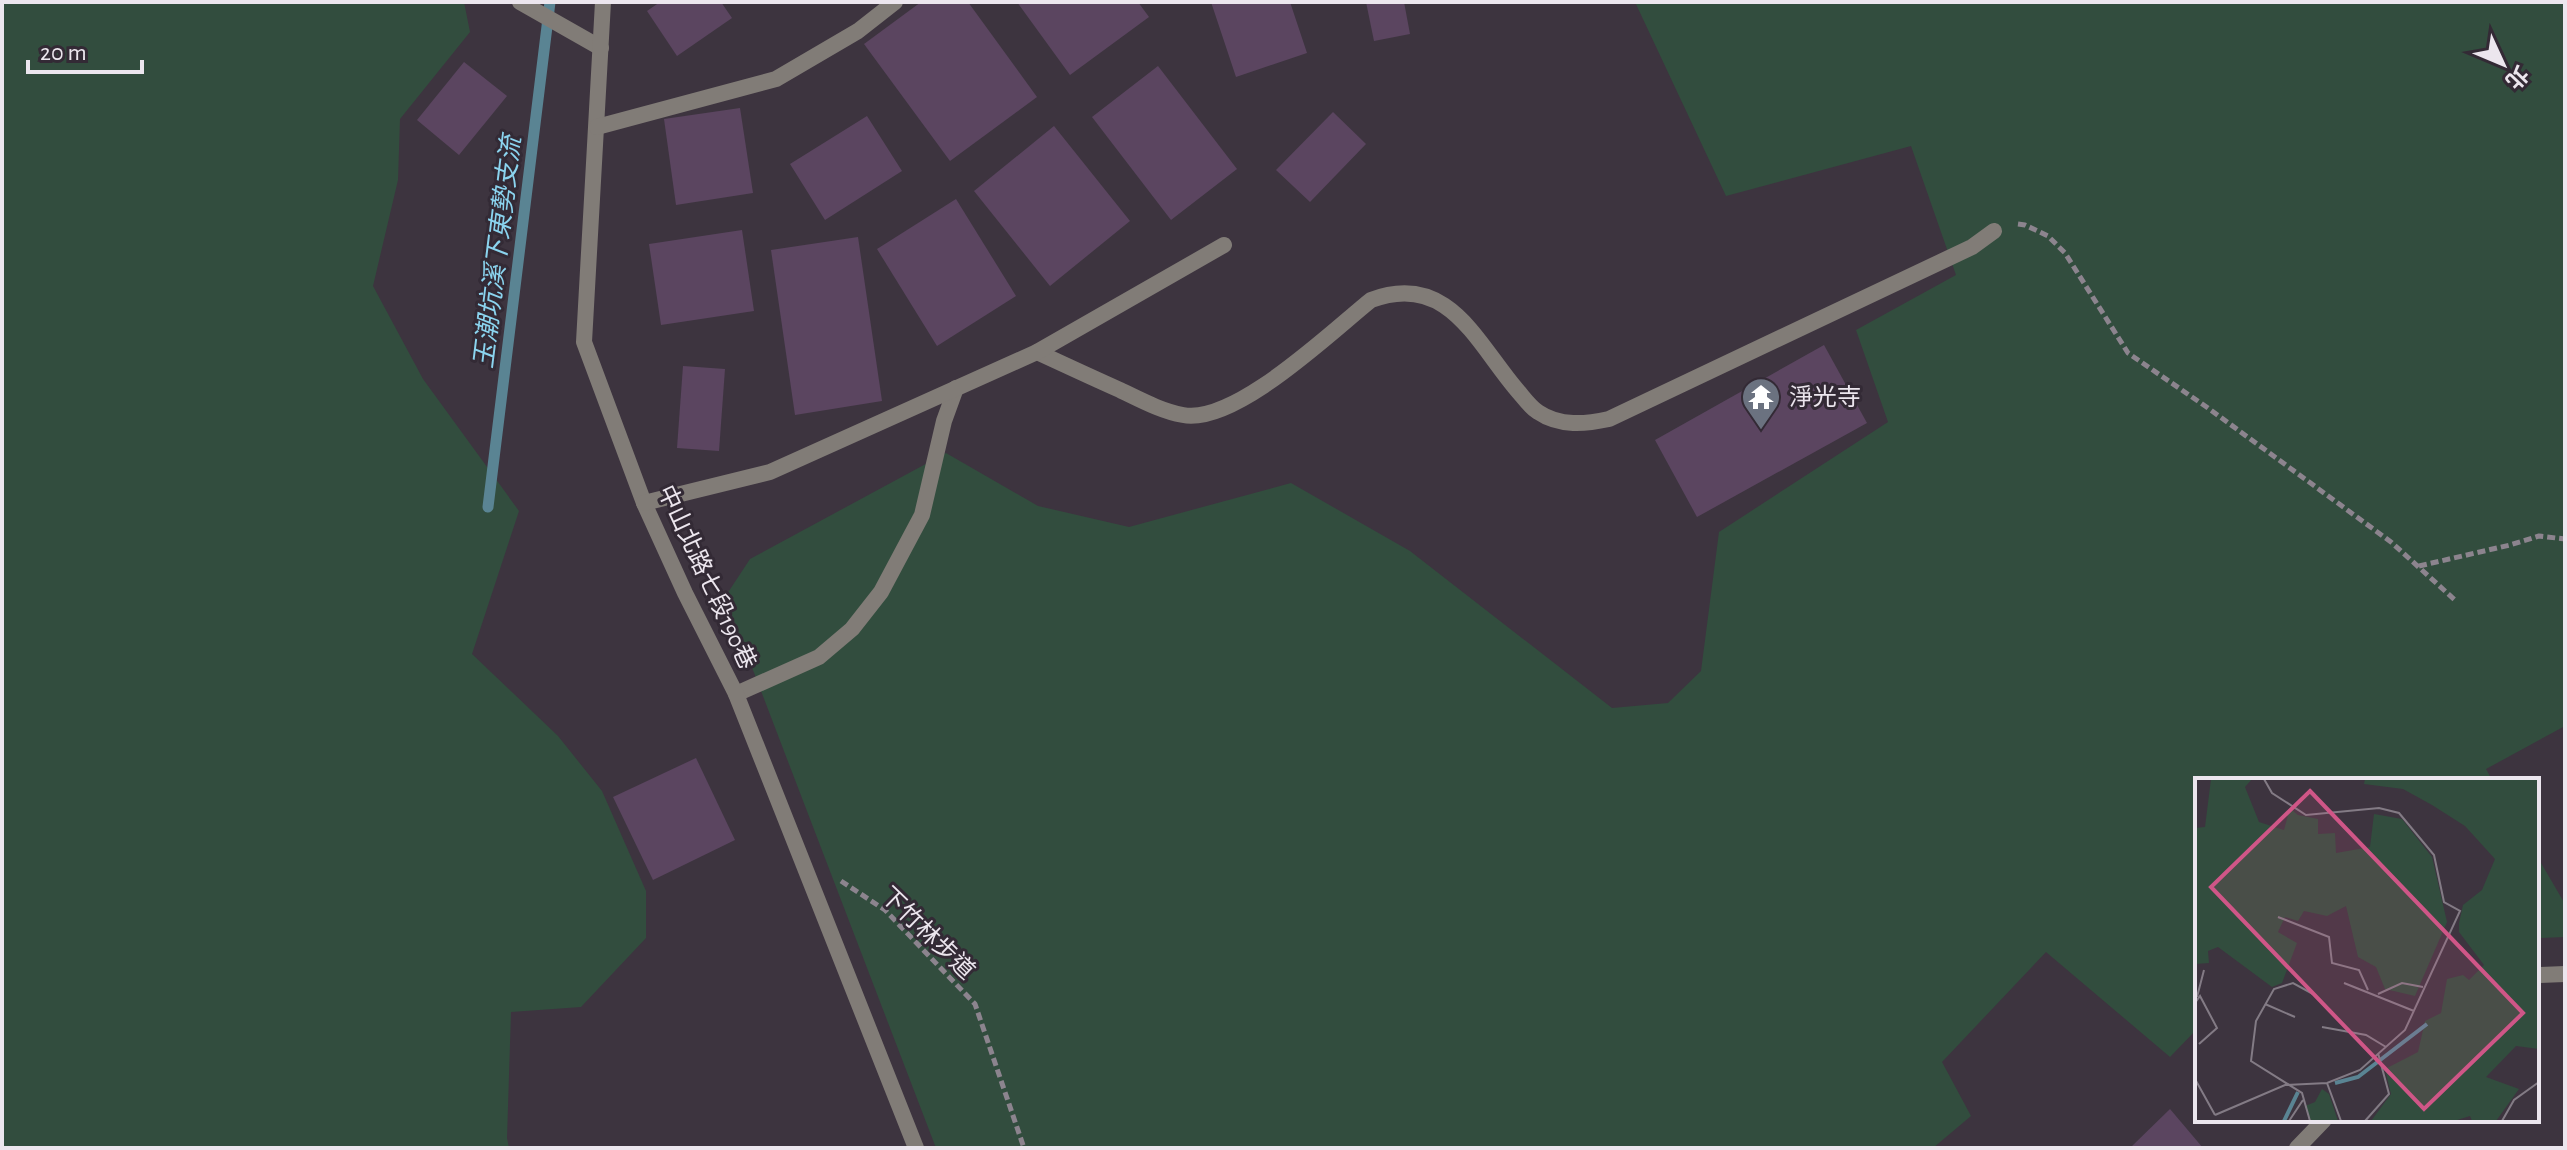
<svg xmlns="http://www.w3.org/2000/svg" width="2567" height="1150" viewBox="0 0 2567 1150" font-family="'Alegreya Sans','Noto Sans TC',sans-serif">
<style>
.green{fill:#324d3e}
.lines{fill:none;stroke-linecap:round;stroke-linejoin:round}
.stream{stroke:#5a8493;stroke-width:11}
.building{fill:#5b4560}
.path{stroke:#8c848e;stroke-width:5;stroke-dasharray:8 4;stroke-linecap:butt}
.lane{stroke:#817c77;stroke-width:16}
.street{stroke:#817c77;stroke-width:16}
.labels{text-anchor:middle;stroke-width:6;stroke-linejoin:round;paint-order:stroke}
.poi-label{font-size:24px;fill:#ece6ee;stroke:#332a35;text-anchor:start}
.street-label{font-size:24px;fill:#ece6ee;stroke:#332a35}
.water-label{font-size:26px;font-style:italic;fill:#8bd4ef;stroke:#332a35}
.inset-river{fill:none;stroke:#5a8493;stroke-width:4}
.inset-road{fill:none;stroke:#837b85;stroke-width:2}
.view{fill:#cf5687;fill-opacity:0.15;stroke:#cf5687;stroke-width:4}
.inset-edge{fill:none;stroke:#ece6ee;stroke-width:4}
</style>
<rect width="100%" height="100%" fill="#3d343f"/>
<g class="green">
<path d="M2 2H464L470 32 400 119 398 180 373 286 423 379 519 511 472 654 558 736 602 791 646 891V938L581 1007 511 1012 507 1138 509 1148H2Z"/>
<path d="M1635 2H2565V726L2486 769 2492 780H2197V1029L2170 1057 2046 952 1942 1062 1971 1116 1933 1148H936L725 597 750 559 946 453 1038 506 1129 527 1291 483 1410 551 1612 708 1668 703 1701 671 1719 532 1888 422 1856 330 1956 275 1911 146 1726 196Z"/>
<path d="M2537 856 2565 904V937L2537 938Z"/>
</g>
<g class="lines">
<path class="stream" d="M488 507 550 2"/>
</g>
<g class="building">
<path d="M660 2H721L732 18 677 56 647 11Z"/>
<path d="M921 2H968L1037 97 950 161 864 44Z"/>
<path d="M1017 2H1138L1149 17 1070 75Z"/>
<path d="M1211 2H1290L1307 53 1236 77Z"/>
<path d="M1366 2H1404L1410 34 1374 41Z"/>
<path d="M464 62 507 96 459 155 417 120Z"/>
<path d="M1158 66 1237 169 1171 220 1092 117Z"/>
<path d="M740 108 753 193 676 205 664 119Z"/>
<path d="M1333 112 1366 144 1310 202 1276 170Z"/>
<path d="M867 116 902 171 825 220 790 164Z"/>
<path d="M1054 126 1130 221 1050 286 974 191Z"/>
<path d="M956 199 1016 296 937 346 877 249Z"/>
<path d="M742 230 754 311 661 325 649 244Z"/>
<path d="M858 237 882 401 795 415 771 250Z"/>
<path d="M1824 345 1867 423 1697 517 1655 440Z"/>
<path d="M683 366 725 369 719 451 677 448Z"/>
<path d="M696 758 735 840 653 880 613 797Z"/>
<path d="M2170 1109 2203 1148H2130Z"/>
</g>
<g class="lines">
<g class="path">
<path d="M2018 224 2025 225 2048 236 2065 253 2128 353 2208 408 2391 542 2456 601"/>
<path d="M2419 566 2510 545 2539 536 2565 539"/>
<path d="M841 881 885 910 975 1004 1024 1148"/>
</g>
<g class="lane">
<path d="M1037 352C1065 365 1093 378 1120 390 1141 400 1161 411 1183 415 1235 425 1331 332 1371 300 1448 271 1476 342 1517 390 1524 398 1530 407 1538 412 1560 427 1586 424 1609 419L1972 247 1994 231"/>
<path d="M736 694 819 657 852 629 881 592 922 515 944 421 956 388"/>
</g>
<g class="street">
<path d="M520 2 601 48"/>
<path d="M603 2 584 342 644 503 685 593 736 694 916 1148"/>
<path d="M597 127 776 79 858 31 895 2"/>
<path d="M644 503 770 472 1037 352 1224 245"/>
<path d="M2537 975 2565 974"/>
<path d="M2297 1148 2324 1120"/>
</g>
</g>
<defs>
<symbol id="temple-pin" viewBox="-11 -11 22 30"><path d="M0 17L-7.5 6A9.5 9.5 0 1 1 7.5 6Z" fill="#6b7280" stroke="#332a35"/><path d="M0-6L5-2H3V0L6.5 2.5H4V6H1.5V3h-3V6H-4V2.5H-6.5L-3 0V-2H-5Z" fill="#fff"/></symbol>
</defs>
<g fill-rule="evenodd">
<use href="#temple-pin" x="1739" y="375" width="44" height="60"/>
</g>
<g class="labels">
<g class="poi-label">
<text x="1789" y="405">淨光寺</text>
</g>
<g class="street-label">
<text transform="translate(707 577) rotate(65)" y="8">中山北路七段190巷</text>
<text transform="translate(928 933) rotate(44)" y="8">下竹林步道</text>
</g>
<g class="water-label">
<text transform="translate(497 252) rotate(-83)" y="9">玉潮坑溪下東勢支流</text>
</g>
</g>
<g transform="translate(2195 778)">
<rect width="344" height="344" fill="#3d343f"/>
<path d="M16 1H57L50 9 64 44 89 52 95 30 103 37 123 41V56L140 55 141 75 175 69 179 36 207 41 237 79 252 144 220 218 190 211 181 189 163 179 151 128 132 138 109 133 103 143 90 139 83 154 102 165 87 205 77 209 23 169 13 173 14 185 0 186V50L10 49ZM170 1H344V271L321 268 291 299 324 311 301 343H277L275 338 259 343H176L196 316 190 291 223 274 230 243 246 235 252 201 268 197 274 202 289 187 264 154V145L268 127 287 112 300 81 270 48 237 27 208 11 169 6ZM127 311 134 316 143 343H116L110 328 120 324Z" fill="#324d3e"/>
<path class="inset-river" d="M140 305 163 299 232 246M89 343 103 314"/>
<path class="inset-road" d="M83 139 134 159 137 185 164 192 173 212M149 205 219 233M183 216 207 205 228 209M2 219 9 192M0 225 5 218 22 250 4 266M70 226 100 239M127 249 171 257 191 269M0 301 20 337M132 305 146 343M20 337 90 307 132 305 165 292 210 252 265 133 249 124 239 77 204 35 184 30 111 37 77 15 69 1M94 343 108 322M115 343 107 315 56 283 61 243 79 211 98 205 118 216M170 343 194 316 183 275M307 343 319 322 344 304"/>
<path class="view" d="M115 13 328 235 229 331 16 109Z"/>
<rect width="344" height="344" class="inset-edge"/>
</g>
<rect width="2567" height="1150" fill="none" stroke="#ece6ee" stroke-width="8"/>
<g transform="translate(2503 64) rotate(134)" stroke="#332a35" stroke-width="6" paint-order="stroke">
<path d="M0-6L14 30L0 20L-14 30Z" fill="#ece6ee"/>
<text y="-12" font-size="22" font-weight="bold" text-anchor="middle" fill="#ece6ee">北</text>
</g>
<path d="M28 60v12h114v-12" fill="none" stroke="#ece6ee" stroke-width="4"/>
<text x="40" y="60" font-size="24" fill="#ece6ee" stroke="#332a35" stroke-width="6" paint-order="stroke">20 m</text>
</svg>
